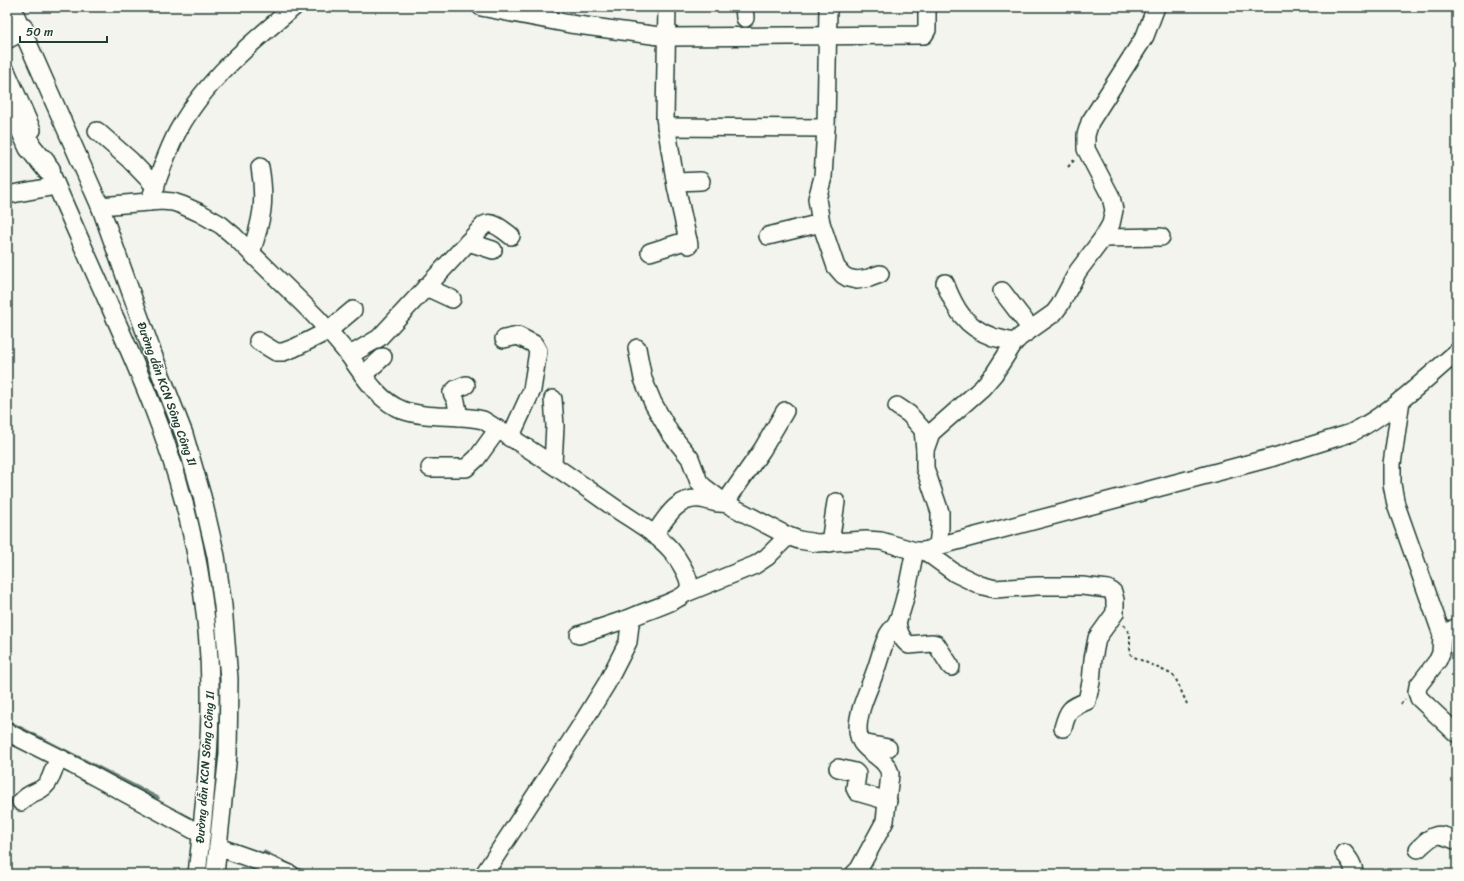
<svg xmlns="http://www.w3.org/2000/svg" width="1464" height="881" viewBox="0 0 1464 881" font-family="Sriracha,sans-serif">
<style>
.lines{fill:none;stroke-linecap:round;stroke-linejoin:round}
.stream{stroke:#6e8179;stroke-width:3.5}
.minor-casing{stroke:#1f3d34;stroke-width:20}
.highway-casing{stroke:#1f3d34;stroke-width:25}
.path{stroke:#1f3d34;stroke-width:2;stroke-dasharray:3 3;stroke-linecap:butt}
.minor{stroke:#fdfcf7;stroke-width:17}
.highway{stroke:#fdfcf7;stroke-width:22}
.labels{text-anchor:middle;stroke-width:3;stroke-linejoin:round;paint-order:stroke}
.street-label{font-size:12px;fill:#1f3d34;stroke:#fdfcf7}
</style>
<rect width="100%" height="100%" fill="#f4f4ef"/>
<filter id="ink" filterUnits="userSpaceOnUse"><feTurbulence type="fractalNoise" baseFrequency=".025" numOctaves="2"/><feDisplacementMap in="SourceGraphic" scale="8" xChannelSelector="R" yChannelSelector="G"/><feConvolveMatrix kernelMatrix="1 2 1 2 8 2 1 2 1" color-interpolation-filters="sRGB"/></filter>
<g filter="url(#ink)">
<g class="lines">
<g class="stream">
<path d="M7 721 158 798"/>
<path d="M264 852 308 874"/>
</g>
<defs>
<g id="minor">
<path d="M12 7 100 206 154 357 184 434 202 496 216 556 223 606 229 679 228 754 215 874"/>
<path d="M481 7 570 24 667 37 924 35 927 30V7"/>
<path d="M667 7 665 118 676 186 689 245"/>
<path d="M744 7 745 18"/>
<path d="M828 7 826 128 823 177 817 199 821 223 836 267 843 275 848 278 857 280 869 278 880 274"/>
<path d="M7 73 32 130"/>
<path d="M666 127 826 128"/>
<path d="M97 131 130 160 156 187"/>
<path d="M45 159C68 213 92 267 116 320 142 379 167 437 183 499 199 556 209 624 210 684 211 747 204 811 197 874"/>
<path d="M676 182 701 181"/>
<path d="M7 195 56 186"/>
<path d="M149 202C159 178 166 152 179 129 206 80 252 42 294 7"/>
<path d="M100 206 161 201 173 202 182 205 200 213 221 225 234 236C262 264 291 291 318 319 328 330 338 342 348 354 363 374 377 400 402 410 427 419 456 414 483 420 527 447 570 476 612 506 632 520 655 532 671 550 677 557 691 578 689 588 686 600 644 611 633 617L630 624 628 642 607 683 578 730 484 874"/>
<path d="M768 236 821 223"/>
<path d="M1103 238 1161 237"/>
<path d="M468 242 493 250"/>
<path d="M650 252 688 240"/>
<path d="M251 253C262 220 266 201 260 167"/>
<path d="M945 283C955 309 965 327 993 337 1000 339 1007 340 1014 343"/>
<path d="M426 287 452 299"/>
<path d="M1002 291 1031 329"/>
<path d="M504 339 518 336 534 344 538 351 532 390 510 438"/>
<path d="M258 341 276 352H283L294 348 328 331 353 310"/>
<path d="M637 348 643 379 653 403 670 433 690 458 699 482 704 487 725 503 788 536 799 540 817 543 866 540 881 541 915 551H925L938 546 1274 457 1351 433C1390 414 1424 380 1457 352"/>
<path d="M348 354 357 351 379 338 484 225C493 220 503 230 511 236"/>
<path d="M363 375 383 357"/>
<path d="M553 399 555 426 553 464"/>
<path d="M1401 400 1392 464V484L1396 505 1442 635 1441 653 1438 660 1418 686 1417 692 1419 698 1457 734"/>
<path d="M897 406 909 414 923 430 925 450"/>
<path d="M459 417 456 401 452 393 456 389 466 385"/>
<path d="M430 468H466L477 458 498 429"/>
<path d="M654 535C666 518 677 496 701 499 710 500 716 505 725 503L762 450 785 411"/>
<path d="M830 543 836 502"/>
<path d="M938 546 940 527V512L925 468V450L931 433 982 388 994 374 1014 343 1020 337 1054 313 1060 305 1078 271 1103 238 1111 224 1114 210 1111 197 1086 149V135L1090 122 1145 36 1156 7"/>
<path d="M925 551 955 573 980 585 995 589 1037 586H1082L1108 589 1113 592 1115 600V613L1097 638 1093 659 1091 682 1087 701C1070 708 1068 709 1063 728"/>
<path d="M686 593 755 565 767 557 788 536"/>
<path d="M897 623C899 632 901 639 909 645L932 643 936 644 951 667"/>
<path d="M579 635 633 617"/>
<path d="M1442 635 1457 627"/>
<path d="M7 732 73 765 201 834"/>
<path d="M862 743 888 748"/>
<path d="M838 768 855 772 857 774 855 788 857 792 888 801"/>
<path d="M21 802C30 791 37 794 45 786 54 778 50 768 62 759"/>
<path d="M218 847 269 865 290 874"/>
<path d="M1418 849C1435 833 1435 832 1457 841"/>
<path d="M1344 853C1349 859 1354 865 1354 874"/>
<path d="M854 874 859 869 885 821 890 774C886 754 858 753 858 729 858 707 872 684 878 663 881 654 883 645 887 637 889 631 895 627 897 622 906 604 910 571 915 551"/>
</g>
<g id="highway">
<path d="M7 37 22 29"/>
<path d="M7 108 18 120 30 147 49 170"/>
</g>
</defs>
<use href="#minor" class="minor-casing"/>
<use href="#highway" class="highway-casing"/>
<g class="path">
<path d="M1068 167 1075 159"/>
<path d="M1124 625 1130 635V653L1132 656 1171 674 1175 677 1187 704"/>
<path d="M1401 704 1405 699"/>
</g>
<use href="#minor" class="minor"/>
<use href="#highway" class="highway"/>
</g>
</g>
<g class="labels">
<g class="street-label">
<text transform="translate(167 394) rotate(70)" y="4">Đường dẫn KCN Sông Công II</text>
<text transform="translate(205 767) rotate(-86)" y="4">Đường dẫn KCN Sông Công II</text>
</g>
</g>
<rect width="1464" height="881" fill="none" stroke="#fdfcf7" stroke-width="24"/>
<rect x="12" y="12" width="1440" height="857" fill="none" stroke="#1f3d34" stroke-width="1.5" filter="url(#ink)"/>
<path d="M20 36v6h87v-6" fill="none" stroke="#1f3d34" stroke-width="2"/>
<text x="26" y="36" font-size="12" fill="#1f3d34" stroke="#fdfcf7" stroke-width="3" paint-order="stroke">50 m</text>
</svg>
